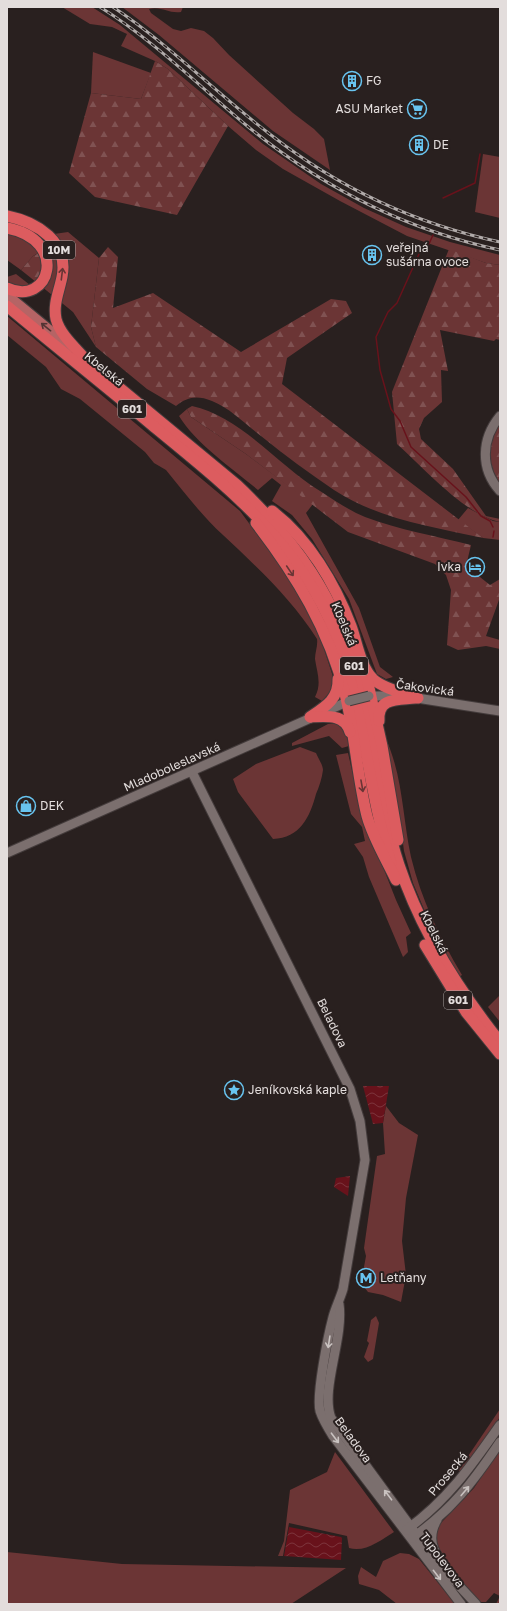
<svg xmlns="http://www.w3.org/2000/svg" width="507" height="1611" viewBox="0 0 507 1611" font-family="'Golos Text',sans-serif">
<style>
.green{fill:#6b3535}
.forest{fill:url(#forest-firs)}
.water{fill:url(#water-waves)}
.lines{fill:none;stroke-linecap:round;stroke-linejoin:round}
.stream{stroke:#68121b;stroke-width:1.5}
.secondary-casing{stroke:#443c3c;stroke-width:11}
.primary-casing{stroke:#443c3c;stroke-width:12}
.highway-casing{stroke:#443c3c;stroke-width:13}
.secondary{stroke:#7b6f6e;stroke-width:9}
.primary{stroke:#b56465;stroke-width:10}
.highway{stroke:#dc5c5f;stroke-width:11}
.rail-casing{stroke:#b1abaa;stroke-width:3}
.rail{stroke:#29201f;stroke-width:1.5;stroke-dasharray:4.5;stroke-linecap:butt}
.secondary-bridge-casing{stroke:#443c3c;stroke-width:11;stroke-linecap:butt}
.secondary-bridge{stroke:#7b6f6e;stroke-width:9}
.oneway{stroke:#683535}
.oneway2{stroke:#533434}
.oneway3{stroke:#c9c2c0}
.labels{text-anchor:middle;stroke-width:4;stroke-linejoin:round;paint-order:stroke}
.shield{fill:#29201f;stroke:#aba4a3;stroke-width:1}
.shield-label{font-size:11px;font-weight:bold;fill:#e3dddc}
.poi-label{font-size:12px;fill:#e3dddc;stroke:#29201f;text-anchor:start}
.street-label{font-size:12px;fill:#e3dddc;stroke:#29201f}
</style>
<defs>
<pattern id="forest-firs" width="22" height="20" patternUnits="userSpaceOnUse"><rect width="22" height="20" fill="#6b3535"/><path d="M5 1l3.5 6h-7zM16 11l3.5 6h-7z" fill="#805252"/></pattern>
<pattern id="water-waves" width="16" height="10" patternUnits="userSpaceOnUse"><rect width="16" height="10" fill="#68121b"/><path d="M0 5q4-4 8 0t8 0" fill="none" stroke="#7d343c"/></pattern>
</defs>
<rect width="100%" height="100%" fill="#29201f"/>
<g class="green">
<path d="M62 7H92L120 25 263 144 321 184 364 208 406 227 450 242 500 255V265L486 263 407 236 340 201 283 169 256 150 228 126 168 69 155 61 121 46 127 34 112 27 90 24Z"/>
<path d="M122 7H183L181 12C169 14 162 6 149 9L151 13 173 29 181 31 191 28 204 31 213 38 229 55 293 113 314 129 324 139 330 170 273 131 159 35Z"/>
<path d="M93 52 151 73 141 99 91 93Z"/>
<path d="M483 154 500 157V218L475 212Z"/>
<path d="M7 232 18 235 41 251 54 234 68 232 99 258 91 327 96 347 73 312 36 282 40 252 33 256 21 270 7 260Z"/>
<path d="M16 274 30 285 24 287 7 284V277Z"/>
<path d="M7 316 240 511 292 582 315 621 335 683 334 692H330L322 701 315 697C322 683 317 673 315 659 315 652 318 646 317 639 292 599 257 567 223 535 202 516 184 492 166 470L154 463 145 452 80 399 61 389 46 367 7 335Z"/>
<path d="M187 409 191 417 246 454 313 504 306 513 359 608 380 667 393 677 386 679 377 674 349 599 312 539 292 515 272 501 281 485 272 478 258 490C232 468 196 444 179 416Z"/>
<path d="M468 508 493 521 500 522V540L483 538 458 520Z"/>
<path d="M486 636 500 640V649L486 646Z"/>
<path d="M337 723 346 731 349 746 342 748 329 736 292 746V743L328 724Z"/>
<path d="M383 733C403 772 402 815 411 857 421 899 440 938 462 975L459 977 436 938 413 883 404 851 399 813Z"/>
<path d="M300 747 316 753C318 758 323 765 323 770 322 778 319 787 316 794 310 817 300 838 273 839L238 792 233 779 256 764Z"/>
<path d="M348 753 362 814 396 900 411 933 406 937 408 952 403 957 369 877 363 857 354 844 365 841 362 827 351 814 336 755Z"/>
<path d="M500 995V1022L488 1007Z"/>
<path d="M386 1106 399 1123 418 1135 406 1198 402 1241 406 1275 401 1302 383 1295 368 1292 361 1283 366 1256 364 1248 377 1156 385 1154 383 1123Z"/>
<path d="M376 1316 379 1323 373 1359 368 1362 364 1357 369 1343 367 1341 371 1320Z"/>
<path d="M500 1409V1417L464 1470 458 1471Z"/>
<path d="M500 1449V1604H496L500 1596 494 1593 486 1602H481L463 1585 435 1547 436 1530 440 1524 474 1488Z"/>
<path d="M335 1452 394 1532C381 1540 365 1553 349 1548L347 1536 289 1523 283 1556H278L284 1541 290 1490 327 1472Z"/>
<path d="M7 1552 122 1564 346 1568 291 1604H7Z"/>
<path d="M400 1553 409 1554 419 1559 455 1604H397L379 1590 359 1584 358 1576 361 1567 376 1577 383 1561Z"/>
</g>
<g class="forest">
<path d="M155 61 168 69 228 126 177 215 95 197 69 173 91 93 141 99Z"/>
<path d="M108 247 118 257 113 308 153 293 241 352 331 299 346 301 352 313 287 358 282 384 483 538C433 527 378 519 334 490 309 473 284 455 261 436 245 424 230 408 212 401 197 395 187 397 176 406L147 389 96 347 91 327 99 258Z"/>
<path d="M449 249 486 263 500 265V340L496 339 494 341 440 330 448 371 441 370 442 402 424 418 419 429 421 439 453 469 486 516 500 519V522C465 515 424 468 397 444L392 392Z"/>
<path d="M41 252 43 271 36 282 21 270 33 256Z"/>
<path d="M192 406C240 416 279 466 320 491 334 500 350 511 365 517 399 530 436 536 471 545L466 566 490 585 500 579V597L486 636V646L458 650 447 645 451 590 446 575 435 564 348 532 246 454 191 417 187 409Z"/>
<path d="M500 423V485C488 461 483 447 500 423Z"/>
</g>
<g class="water">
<path d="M363 1086H389L383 1123 373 1124Z"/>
<path d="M350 1176 348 1196 334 1187 336 1178Z"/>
<path d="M289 1527 341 1537 342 1538 341 1560 284 1556Z"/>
</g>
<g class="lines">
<g class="stream">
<path d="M443 198 475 183 480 154"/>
<path d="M433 235 428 246 419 254 397 303 388 312 376 337 380 370 391 409 400 421 411 447 466 497 481 516 490 521 493 527"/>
<path d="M493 537 494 531"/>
</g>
<defs>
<g id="secondary">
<path d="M500 416C481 439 480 469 500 491"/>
<path d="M369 696H404L500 711"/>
<path d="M192 772 350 1089 360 1121 365 1160 343 1289C340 1299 335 1309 333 1317 328 1336 316 1395 320 1411 323 1420 328 1428 333 1436L461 1604"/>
<path d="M7 853 349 701"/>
<path d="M339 1304C344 1339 320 1389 331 1418L435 1560 476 1604"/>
<path d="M437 1520C430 1532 430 1546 439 1558"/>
<path d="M406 1530C447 1501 472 1465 500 1425"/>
<path d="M412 1538C452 1510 473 1482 500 1442"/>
</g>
<path id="primary" d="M7 295 70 347"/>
<g id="highway">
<path d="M7 216C37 222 69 242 62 277 59 292 53 304 56 319 60 335 77 349 87 361L237 485C295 540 337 598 357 677 374 739 379 804 399 865 421 931 457 988 500 1042"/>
<path d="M7 228C70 240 50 308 7 288"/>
<path d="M7 306C55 346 104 385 152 425 225 485 299 542 335 633 364 706 367 787 391 863"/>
<path d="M272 511C309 539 335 584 351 626 357 642 360 666 373 679 384 689 404 693 418 698"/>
<path d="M256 523C296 575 329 629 345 694 355 734 357 776 367 816 373 838 386 859 396 880"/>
<path d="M365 670 382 746 398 840"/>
<path d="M310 717C325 707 339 699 338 679"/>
<path d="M311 717C327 716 345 714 350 732"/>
<path d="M379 721C377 697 398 700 415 698"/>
<path d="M425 945 466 1012 500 1054"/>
</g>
</defs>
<use href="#secondary" class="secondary-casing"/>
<use href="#primary" class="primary-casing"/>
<use href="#highway" class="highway-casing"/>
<use href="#secondary" class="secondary"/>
<use href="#primary" class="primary"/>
<use href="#highway" class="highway"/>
<defs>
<g id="rail">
<path d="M100 7C153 40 198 85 246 125 320 186 406 230 500 250"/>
<path d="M113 7C170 45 217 94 271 135 339 188 416 224 500 242"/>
</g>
</defs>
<use href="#rail" class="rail-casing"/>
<use href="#rail" class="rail"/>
<defs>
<path id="secondary-bridge" d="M349 701 369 696"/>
</defs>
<use href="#secondary-bridge" class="secondary-bridge-casing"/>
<use href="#secondary-bridge" class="secondary-bridge"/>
</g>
<defs><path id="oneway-shaft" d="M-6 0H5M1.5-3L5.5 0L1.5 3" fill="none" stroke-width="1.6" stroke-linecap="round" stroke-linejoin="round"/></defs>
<g class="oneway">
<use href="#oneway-shaft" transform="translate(62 274) rotate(-83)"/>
<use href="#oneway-shaft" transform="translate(290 571) rotate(56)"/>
<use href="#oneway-shaft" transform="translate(362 786) rotate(80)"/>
</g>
<use class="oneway2" href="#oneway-shaft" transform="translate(46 327) rotate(-141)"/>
<g class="oneway3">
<use href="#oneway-shaft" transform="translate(329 1342) rotate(99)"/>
<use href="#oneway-shaft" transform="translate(335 1438) rotate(53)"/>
<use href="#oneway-shaft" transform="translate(465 1491) rotate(-50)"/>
<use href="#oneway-shaft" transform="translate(388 1495) rotate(-127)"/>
<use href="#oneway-shaft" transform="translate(437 1575) rotate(52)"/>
</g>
<defs>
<symbol id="building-ring" viewBox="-11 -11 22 22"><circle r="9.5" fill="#29201f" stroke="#68c4f0" stroke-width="1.5"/><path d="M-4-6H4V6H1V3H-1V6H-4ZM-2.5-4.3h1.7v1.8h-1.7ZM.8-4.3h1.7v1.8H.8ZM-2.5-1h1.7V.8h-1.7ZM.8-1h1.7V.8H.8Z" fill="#68c4f0"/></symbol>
<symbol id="supermarket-ring" viewBox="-11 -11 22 22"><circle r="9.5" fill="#29201f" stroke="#68c4f0" stroke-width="1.5"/><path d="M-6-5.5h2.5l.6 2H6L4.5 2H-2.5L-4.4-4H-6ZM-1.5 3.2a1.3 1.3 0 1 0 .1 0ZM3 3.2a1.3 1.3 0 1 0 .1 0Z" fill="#68c4f0"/></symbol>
<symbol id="hotel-ring" viewBox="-11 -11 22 22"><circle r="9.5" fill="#29201f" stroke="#68c4f0" stroke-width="1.5"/><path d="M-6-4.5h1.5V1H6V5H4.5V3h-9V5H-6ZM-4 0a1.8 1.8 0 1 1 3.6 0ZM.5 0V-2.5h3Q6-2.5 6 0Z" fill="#68c4f0"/></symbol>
<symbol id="shop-ring" viewBox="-11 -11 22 22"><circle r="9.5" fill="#29201f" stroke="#68c4f0" stroke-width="1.5"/><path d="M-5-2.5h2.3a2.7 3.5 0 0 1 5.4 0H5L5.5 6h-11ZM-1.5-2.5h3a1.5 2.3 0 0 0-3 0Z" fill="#68c4f0"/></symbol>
<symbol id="sight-ring" viewBox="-11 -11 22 22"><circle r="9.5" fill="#29201f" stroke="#68c4f0" stroke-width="1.5"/><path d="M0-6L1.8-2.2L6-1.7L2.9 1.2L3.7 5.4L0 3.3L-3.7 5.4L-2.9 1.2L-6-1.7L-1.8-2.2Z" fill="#68c4f0"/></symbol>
<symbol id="metro-ring" viewBox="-11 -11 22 22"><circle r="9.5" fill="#29201f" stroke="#68c4f0" stroke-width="1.5"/><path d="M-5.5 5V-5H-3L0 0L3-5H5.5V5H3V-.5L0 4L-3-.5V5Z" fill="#68c4f0"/></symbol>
</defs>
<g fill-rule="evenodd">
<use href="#building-ring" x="341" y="70" width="22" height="22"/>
<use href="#supermarket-ring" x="406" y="98" width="22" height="22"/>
<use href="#building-ring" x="408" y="134" width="22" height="22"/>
<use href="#building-ring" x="361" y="244" width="22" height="22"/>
<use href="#hotel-ring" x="464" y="556" width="22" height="22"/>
<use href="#shop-ring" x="15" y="795" width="22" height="22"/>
<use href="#sight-ring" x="223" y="1079" width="22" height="22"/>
<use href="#metro-ring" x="355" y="1267" width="22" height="22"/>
</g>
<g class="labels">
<g class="shield">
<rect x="43" y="241" width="32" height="18" rx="3"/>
<rect x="118" y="400" width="28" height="18" rx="3"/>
<rect x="340" y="657" width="28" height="18" rx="3"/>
<rect x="444" y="991" width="28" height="18" rx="3"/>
</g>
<g class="shield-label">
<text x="59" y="254">10M</text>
<text x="132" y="413">601</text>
<text x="354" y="670">601</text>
<text x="458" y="1004">601</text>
</g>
<g class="poi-label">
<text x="366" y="85">FG</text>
<text x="403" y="113" text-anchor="end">ASU Market</text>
<text x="433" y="149">DE</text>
<text x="386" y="252">veřejná<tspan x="386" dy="14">sušárna ovoce</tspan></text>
<text x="461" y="571" text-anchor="end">Ivka</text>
<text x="40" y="810">DEK</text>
<text x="248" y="1094">Jeníkovská kaple</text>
<text x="380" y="1282">Letňany</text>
</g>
<g class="street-label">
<text transform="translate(104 369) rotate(39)" y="4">Kbelská</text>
<text transform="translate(344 624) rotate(67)" y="4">Kbelská</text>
<text transform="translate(425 688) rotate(8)" y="4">Čakovická</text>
<text transform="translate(172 767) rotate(-24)" y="4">Mladoboleslavská</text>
<text transform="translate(434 932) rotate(63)" y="4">Kbelská</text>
<text transform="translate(332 1023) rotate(64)" y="4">Beladova</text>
<text transform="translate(353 1440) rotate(54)" y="4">Beladova</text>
<text transform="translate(448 1474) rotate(-50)" y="4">Prosecká</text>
<text transform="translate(442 1560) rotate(53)" y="4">Tupolevova</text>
</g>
</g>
<rect width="507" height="1611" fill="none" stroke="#e3dddc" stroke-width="16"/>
</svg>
